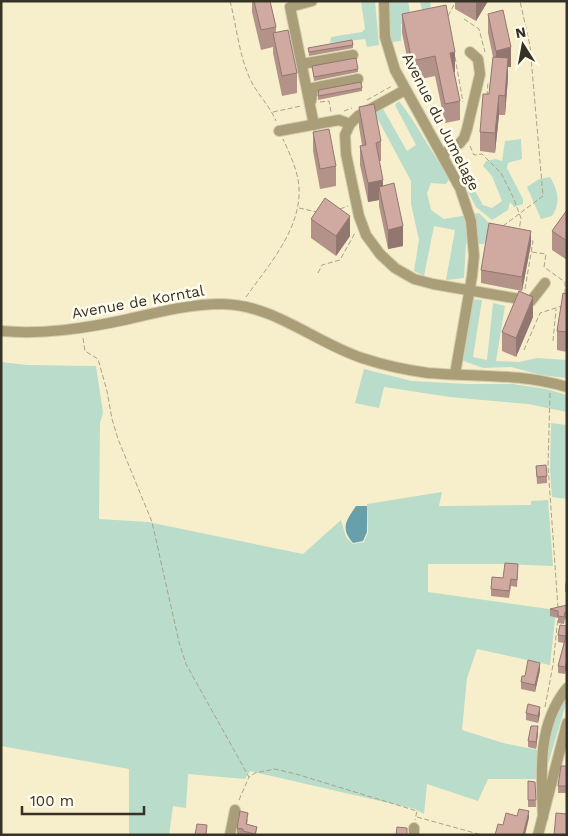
<svg xmlns="http://www.w3.org/2000/svg" width="568" height="836" viewBox="0 0 568 836" font-family="'Work Sans',sans-serif">
<style>
.green{fill:#badccb}
.water{fill:#679fab}
.lines{fill:none;stroke-linecap:round;stroke-linejoin:round}
.minor-casing{stroke:#d4cdae;stroke-width:12}
.path{stroke:#a8a288;stroke-width:1;stroke-dasharray:5 2.5;stroke-linecap:butt}
.minor{stroke:#a99e78;stroke-width:10}
.wall{fill:#b3928a}
.shaded-wall{fill:#927771}
.building{fill:#d0aaa1;stroke:#927771}
.labels{text-anchor:middle;stroke-width:5;stroke-linejoin:round;paint-order:stroke}
.street-label{font-size:15px;fill:#353225;stroke:#fffcee}
</style>
<rect width="100%" height="100%" fill="#f7efcc"/>
<g class="green">
<path d="M361 1H375L379 45 367 47 365 39 330 43 331 37 362 32 365 29Z"/>
<path d="M388 1H408L411 17 422 11 420 1H430L432 18 401 24V41L391 42Z"/>
<path d="M399 101C418 125 431 153 450 178L446 184 431 183 427 193 431 210 444 219 479 213 490 224V233L484 244H466L464 278 446 280 455 230 434 226 424 276 414 271 419 240 411 204V181L374 112 382 107 407 151 416 145 395 105Z"/>
<path d="M521 139 522 159 508 163 507 168 523 199V204L514 207 510 202 508 210 492 220 476 207 463 182 468 179 483 205 492 208 502 201 492 176 483 166 486 161 495 159 502 161 505 141Z"/>
<path d="M550 177C558 191 561 202 552 216L541 219 527 187 539 179Z"/>
<path d="M471 299 482 300 473 357 487 360 493 303 505 306 496 361 519 362 537 358 567 360V378L541 375 511 367 483 368 461 360Z"/>
<path d="M1 362 27 365 96 366 103 413 100 423 99 519 148 522 303 554 341 520 346 537 353 544 364 542 368 532 367 504 442 492 439 506 531 505V501L548 500 553 566 502 564H428V592L556 610 550 665 477 649 467 678 462 730 503 743 538 750 537 779H488L478 801 427 784 424 814 415 809 250 771 245 779 188 774 186 808 173 806 169 835H129V769L1 746Z"/>
<path d="M364 369 412 381 467 384H513L546 389 567 395V412L528 404 450 397 384 387 379 408 355 403Z"/>
<path d="M551 423 567 425V499L552 497 550 471Z"/>
<path d="M567 692V700L546 771 548 730Z"/>
</g>
<path class="water" d="M356 506H367V532L363 541 353 543C340 528 346 521 356 506Z"/>
<g class="lines">
<defs>
<g id="minor">
<path d="M312 1 290 7 314 125"/>
<path d="M384 1 385 37 395 70 460 188 471 221 474 256 472 276 455 374"/>
<path d="M302 64 353 55"/>
<path d="M405 90 358 116 350 124 345 135 346 154 359 216 366 235 380 254 395 268 414 279 433 284 531 301 545 283"/>
<path d="M311 101 313 88 358 79"/>
<path d="M279 131 339 120 350 124"/>
<path d="M442 155 460 143 464 138 467 129 480 74 478 59 470 52"/>
<path d="M1 331C44 335 87 328 129 319 159 312 190 304 222 304 275 305 314 342 362 358 383 365 406 370 428 373 476 377 519 373 567 387"/>
<path d="M543 817C541 772 537 725 567 688"/>
<path d="M230 835 235 810"/>
<path d="M414 835V828"/>
<path d="M538 835 567 723"/>
</g>
</defs>
<use href="#minor" class="minor-casing"/>
<g class="path">
<path d="M230 1C237 28 239 56 251 81 258 95 270 106 276 121"/>
<path d="M448 16 456 1"/>
<path d="M464 19 479 29 485 52"/>
<path d="M455 57 463 102"/>
<path d="M487 96 488 82"/>
<path d="M367 100 392 86"/>
<path d="M320 102 329 101 331 112"/>
<path d="M344 111 352 108"/>
<path d="M273 112 301 106"/>
<path d="M470 146 474 155 482 154 501 173 513 197 521 218 519 230"/>
<path d="M299 208 317 212"/>
<path d="M340 209 348 206"/>
<path d="M503 226 543 196 530 46 520 1"/>
<path d="M532 252 546 254 544 267 565 282V295"/>
<path d="M318 273 322 265 340 260 355 233"/>
<path d="M525 289 533 241H531"/>
<path d="M246 297C270 263 306 224 298 179 295 165 289 152 283 139"/>
<path d="M83 338 85 351 98 359 107 391 112 419 118 439 152 522 179 642 186 664 249 777 255 773 275 769 296 774 417 811 415 820"/>
<path d="M553 341 556 309"/>
<path d="M524 350 540 313 562 306"/>
<path d="M550 393 548 466 558 608"/>
<path d="M545 707 553 665 558 617"/>
<path d="M239 800 249 777"/>
<path d="M417 817 482 835"/>
</g>
<use href="#minor" class="minor"/>
</g>
<g class="wall">
<path d="M252 1H270L276 27V33L297 73V93L282 96 273 53V47L261 50 252 12Z"/>
<path d="M455 1H488L476 21 455 9Z"/>
<path d="M402 14 455 72H454L460 101V120L445 123 435 76 412 81 402 33Z"/>
<path d="M488 14 511 67H508V78L505 115H499L495 153 480 151V132L489 94 493 57 488 33Z"/>
<path d="M353 45V48L309 56 308 48Z"/>
<path d="M312 66 358 69V72L314 81Z"/>
<path d="M362 88V91L318 100V96Z"/>
<path d="M359 107 381 141V161H379L383 186 403 246 388 249 379 206V200L368 202 360 165V146L362 145 359 127Z"/>
<path d="M313 132 336 166V186L320 189 313 151Z"/>
<path d="M567 210V260L552 250V231Z"/>
<path d="M311 219 350 236 336 256 311 238Z"/>
<path d="M531 244 522 291 481 283V270Z"/>
<path d="M567 294V352L557 350V331Z"/>
<path d="M533 317 516 357 502 351V332Z"/>
<path d="M536 466 547 476V483L537 484Z"/>
<path d="M518 571 517 587 511 586 509 598 491 596V589L503 578Z"/>
<path d="M567 578V592H565V585Z"/>
<path d="M567 605V619H565L564 624 558 623V618L550 616V609Z"/>
<path d="M567 626 565 674 558 673V666L564 643 558 642V635Z"/>
<path d="M540 670 535 692 521 689V682L525 676Z"/>
<path d="M526 713 540 714 538 723 526 720Z"/>
<path d="M538 733 536 749 528 747V741Z"/>
<path d="M567 766V793H558V786Z"/>
<path d="M535 782 536 807H528V800Z"/>
<path d="M248 819 247 824 257 827 256 835H237V828Z"/>
</g>
<g class="shaded-wall">
<path d="M476 1H488L476 21Z"/>
<path d="M511 47V67H508V78L505 115V96L496 70V51Z"/>
<path d="M455 52V72L450 73V53Z"/>
<path d="M499 95V115L495 153V133Z"/>
<path d="M383 180V199L379 187V200L368 202V183Z"/>
<path d="M350 216V236L336 256V236Z"/>
<path d="M403 226V246L388 249V230Z"/>
<path d="M531 231V244L522 291V277Z"/>
<path d="M533 297V317L516 357V338Z"/>
<path d="M567 659V666L565 674V667Z"/>
<path d="M540 663V670L535 692V685Z"/>
<path d="M540 707V714L538 723V716Z"/>
<path d="M538 726V733L536 749V742Z"/>
<path d="M529 811V818L525 835H523Z"/>
</g>
<g class="building">
<path d="M254 1H270L276 27 261 30Z"/>
<path d="M446 5 455 52 450 53 460 101 445 104 435 56 412 61 402 14Z"/>
<path d="M503 10 511 47 496 51 488 14Z"/>
<path d="M288 30 297 73 282 76 273 33Z"/>
<path d="M352 40 353 45 309 52 308 48Z"/>
<path d="M493 57 508 58 505 96 499 95 495 133 480 132 483 94H489Z"/>
<path d="M356 58 358 69 314 77 312 66Z"/>
<path d="M361 82 362 88 318 96 319 90Z"/>
<path d="M374 104 381 141 376 143 383 180 368 183 360 146 366 145 359 107Z"/>
<path d="M329 129 336 166 320 169 313 132Z"/>
<path d="M394 183 403 226 388 230 379 187Z"/>
<path d="M325 198 350 216 336 236 311 219Z"/>
<path d="M567 210V241L552 231Z"/>
<path d="M489 223 531 231 522 277 481 270Z"/>
<path d="M519 291 533 297 516 338 502 332Z"/>
<path d="M563 293 567 294V332L557 331Z"/>
<path d="M546 465 547 476 537 477 536 466Z"/>
<path d="M505 563 518 564 517 580 511 579 509 591 491 589 492 577 503 578Z"/>
<path d="M567 605V612H565L564 617 558 616V611L550 609Z"/>
<path d="M560 625 567 626V659L565 667 558 666 566 636 558 635Z"/>
<path d="M528 660 540 663 535 685 521 682 522 676H525Z"/>
<path d="M528 704 540 707 538 716 526 713Z"/>
<path d="M531 726H538L536 742 528 741Z"/>
<path d="M561 766H567V786H558Z"/>
<path d="M528 781 535 782 536 800H528Z"/>
<path d="M519 809 529 811 523 835H495L498 824 503 825 506 813 517 816Z"/>
<path d="M240 811 248 813 246 824 257 827 255 834 243 831V829L237 828Z"/>
<path d="M556 813 567 814V835H554Z"/>
<path d="M197 824 207 825 206 835H195Z"/>
<path d="M397 827 407 828V835H396Z"/>
</g>
<g class="labels">
<g class="street-label">
<text transform="translate(441 122) rotate(63)" y="5">Avenue du Jumelage</text>
<text transform="translate(138 302) rotate(-10)" y="5">Avenue de Korntal</text>
</g>
</g>
<rect width="568" height="836" fill="none" stroke="#353225" stroke-width="5"/>
<g transform="translate(523 45) rotate(349)" stroke="#fffcee" stroke-width="4" paint-order="stroke">
<path d="M0-4L9 19L0 12L-9 19Z" fill="#353225"/>
<text y="-8" font-size="14" font-weight="bold" text-anchor="middle" fill="#353225">N</text>
</g>
<path d="M22 806v8h122v-8" fill="none" stroke="#353225" stroke-width="2.5"/>
<text x="30" y="806" font-size="15" fill="#353225" stroke="#fffcee" stroke-width="4" paint-order="stroke">100 m</text>
</svg>
